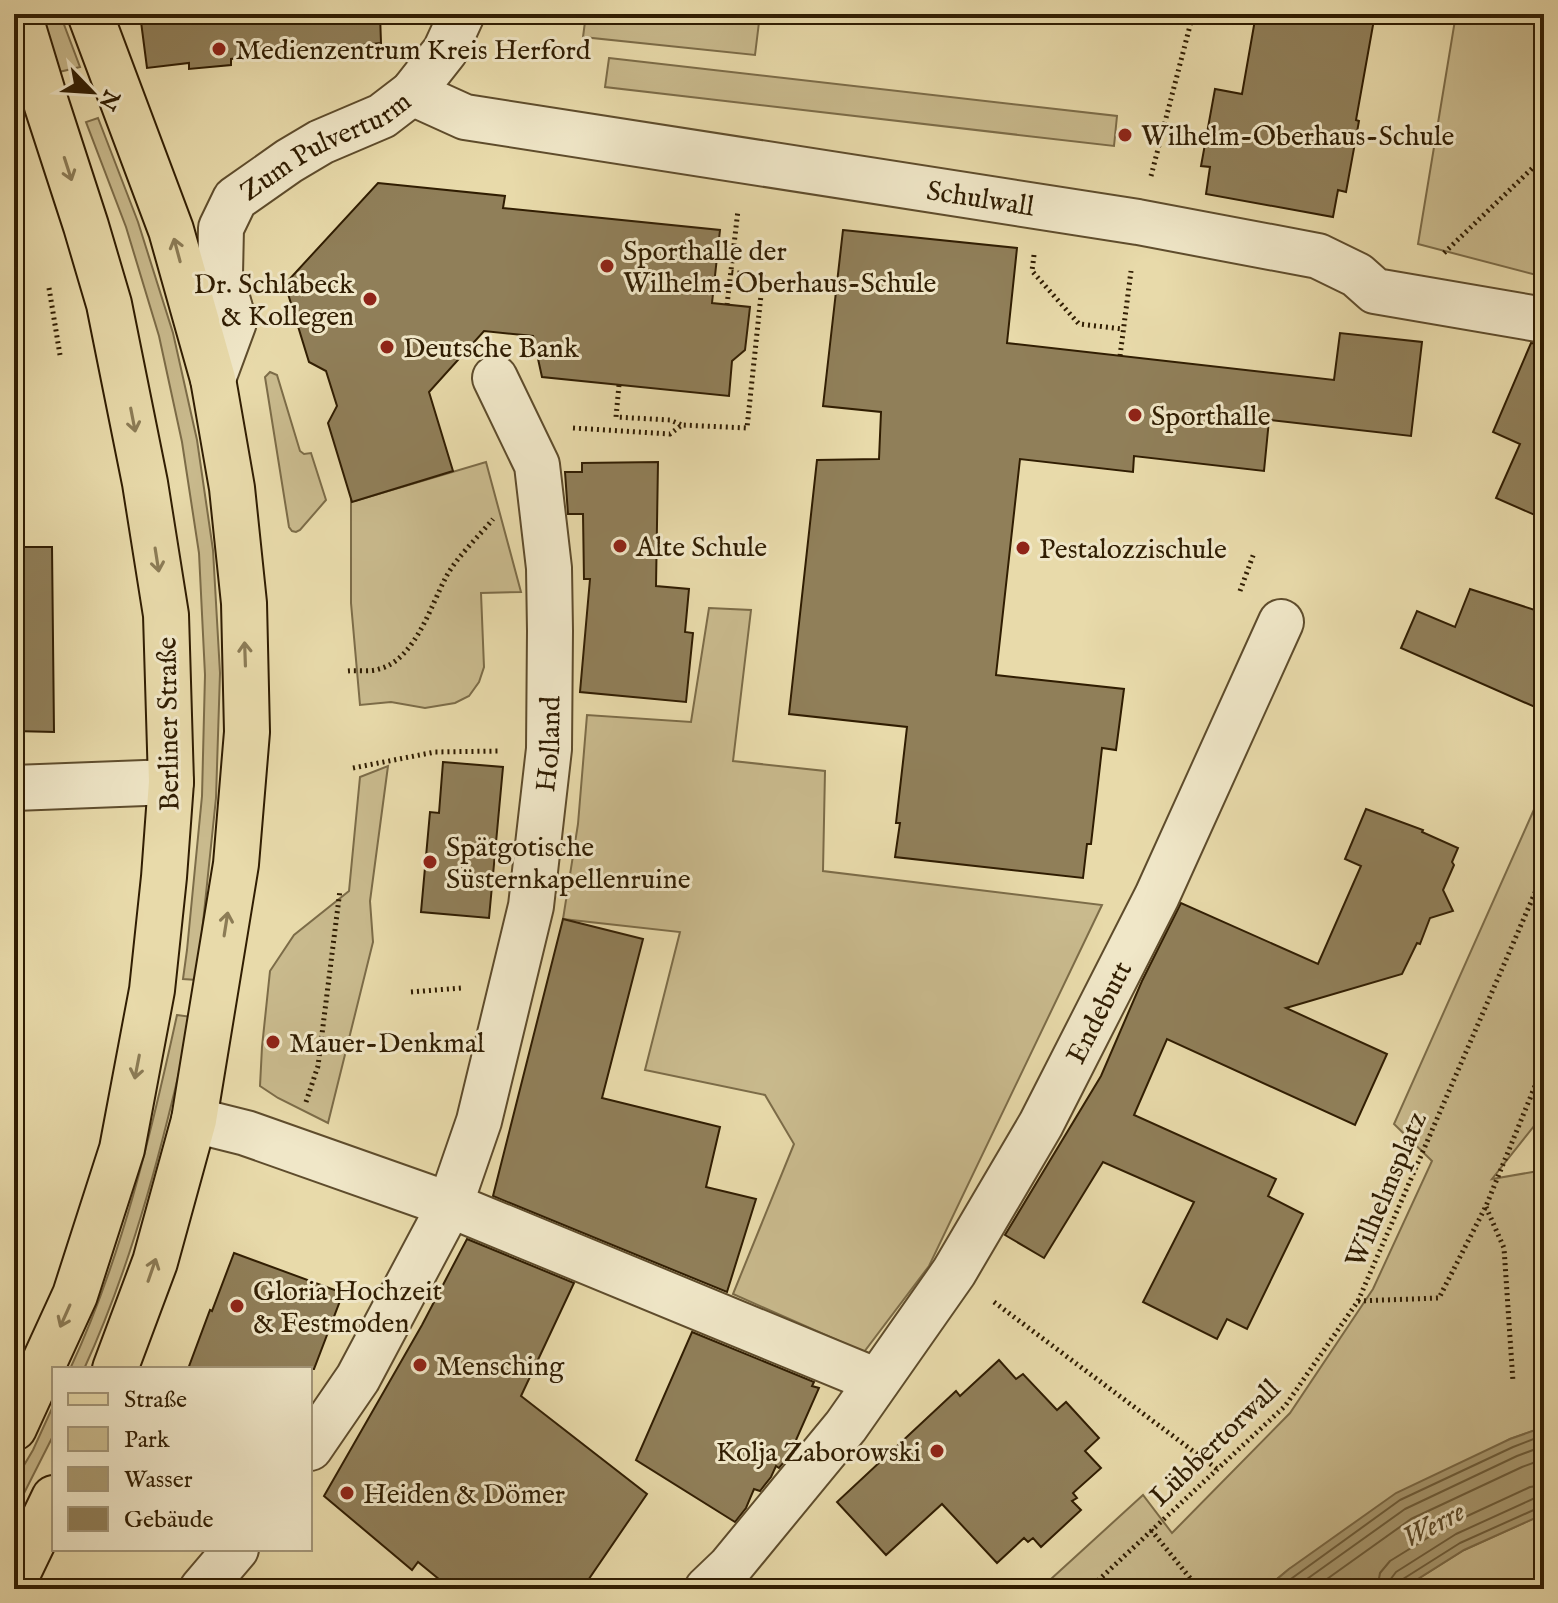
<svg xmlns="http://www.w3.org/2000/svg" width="1558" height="1603" viewBox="0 0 1558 1603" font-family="'IM FELL English',serif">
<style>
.green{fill:#c9ba8d;stroke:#7c6c48;stroke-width:2}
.water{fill:#a99a71;stroke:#796845;stroke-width:2}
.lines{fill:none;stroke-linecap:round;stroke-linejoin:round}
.shore{stroke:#6c5c3a;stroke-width:2}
.building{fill:#907f59;stroke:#301d02;stroke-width:2}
.minor-casing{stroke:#5e4c2c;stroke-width:48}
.major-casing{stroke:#301d02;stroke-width:48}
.path{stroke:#301d02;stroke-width:5;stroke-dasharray:2 4;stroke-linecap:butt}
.minor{stroke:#f0e7c8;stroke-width:44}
.major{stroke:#e8daaa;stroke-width:44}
.oneway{stroke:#8c7c56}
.poi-dot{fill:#8f2418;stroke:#f0e7c8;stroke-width:3}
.labels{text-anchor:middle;stroke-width:6;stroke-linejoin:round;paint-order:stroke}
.poi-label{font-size:28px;fill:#301d02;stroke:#f0e7c8;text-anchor:start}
.street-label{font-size:28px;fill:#301d02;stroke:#f0e7c8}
.water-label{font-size:30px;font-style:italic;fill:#5a4929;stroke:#f0e7c8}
</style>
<rect width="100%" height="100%" fill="#e8daaa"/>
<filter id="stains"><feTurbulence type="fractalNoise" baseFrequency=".0025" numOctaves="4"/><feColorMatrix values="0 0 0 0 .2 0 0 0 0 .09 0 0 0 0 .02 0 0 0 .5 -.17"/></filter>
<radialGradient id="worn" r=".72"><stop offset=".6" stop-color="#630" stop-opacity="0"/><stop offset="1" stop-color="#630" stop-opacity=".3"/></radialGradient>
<g class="green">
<path d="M40 14H60L80 67 59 72Z"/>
<path d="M586 14H760L755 55 583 37Z"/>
<path d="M1456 14H1544V277L1418 244Z"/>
<path d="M609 58 1117 116 1114 146 605 87Z"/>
<path d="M98 118 138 222 173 333 197 440 213 550 220 673 216 798 197 980 183 979 187 950 202 796 205 675 199 553 182 442 159 336 126 227 86 122Z"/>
<path d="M270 372 277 375 300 451 304 454 311 453 326 500 300 530 296 532 292 531 289 527 265 377Z"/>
<path d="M486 462 521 592 481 593 484 667 479 682 469 696 455 703 425 708 391 702 360 705 351 603V499L355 501Z"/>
<path d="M709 608 751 610 733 761 825 771 823 871 1102 905 929 1266 864 1352 733 1294 794 1144 765 1095 645 1070 680 932 563 919 578 824 587 715 691 722Z"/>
<path d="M388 766 370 901 373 942 328 1123 278 1098 260 1086 262 1047 270 971 294 935 349 891 360 777Z"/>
<path d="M1544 787V1105L1538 1121 1492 1179 1544 1170V1427L1510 1439 1289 1569 1265 1589H1040L1143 1495 1172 1533 1290 1413 1373 1289 1432 1161 1394 1124Z"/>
<path d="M177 1015 192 1017C165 1136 135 1258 84 1369H70C122 1258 151 1134 177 1015Z"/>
<path d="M54 1404V1434L14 1513V1482L33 1450Z"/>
<path d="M1544 1514V1589H1402L1464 1550Z"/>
</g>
<path class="water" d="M1544 1427V1514L1464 1550 1402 1589H1265L1289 1569 1396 1493 1510 1439Z"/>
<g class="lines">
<g class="shore">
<path d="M1277 1589 1400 1500 1513 1447 1544 1435"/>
<path d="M1293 1589 1405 1509 1517 1456 1544 1446"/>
<path d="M1313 1589 1411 1519 1522 1467 1544 1459"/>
<path d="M1377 1589 1380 1573 1390 1561 1450 1524 1530 1487 1544 1485"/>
<path d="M1389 1589 1390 1580 1396 1572 1456 1534 1535 1498 1544 1497"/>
<path d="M1399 1589V1583L1403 1579 1460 1543 1538 1508 1544 1507"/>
</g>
</g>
<g class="building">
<path d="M140 14H380L381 43 231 59V65L189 69V63L147 68Z"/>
<path d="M1256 14H1375L1356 120 1359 121 1346 192 1338 190 1333 217 1206 194 1210 167 1201 166 1215 89 1242 94Z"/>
<path d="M378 183 505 196 503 208 720 230 712 303 750 307 745 350 732 361 729 396 542 377 533 336 484 331 429 392 453 471 352 502 328 423 337 406 326 371 309 362 285 284Z"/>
<path d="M843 230 1017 248 1007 343 1334 380 1340 333 1422 342 1411 436 1269 420 1264 471 1134 456 1133 472 1020 459 996 675 1124 689 1116 750 1102 748 1091 844H1087L1083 878 895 857 900 823H896L907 727 789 714 817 460 879 459 881 412 823 406Z"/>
<path d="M1531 343 1544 344V519L1496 498 1520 444 1493 432Z"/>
<path d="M658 462 656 586 689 589 685 632 693 633 686 702 580 692 590 579H584L583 514H568L565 472H582V463Z"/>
<path d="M14 547H52L54 732 14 731Z"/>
<path d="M1470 589 1544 613V683L1535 707 1401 648 1417 611 1455 627Z"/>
<path d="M443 762 503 767 489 918 421 912 430 812 439 813Z"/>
<path d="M1366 809 1423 830 1422 832 1458 848 1452 862 1454 865 1443 890 1453 911 1430 918 1420 944 1417 943 1402 974 1286 1008 1387 1054 1355 1125 1167 1039 1134 1115 1276 1179 1268 1196 1303 1214 1247 1329 1227 1319 1217 1339 1143 1302 1194 1202 1103 1162 1044 1258 1005 1235 1101 1076 1142 981 1181 903 1318 964 1361 866 1345 859Z"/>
<path d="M563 919 643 939 602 1098 720 1127 706 1187 756 1199 727 1292 493 1196Z"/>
<path d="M467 1239 574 1283 521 1396 647 1494 582 1589H451L418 1562 412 1570 324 1496 422 1325Z"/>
<path d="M234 1253 343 1293 314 1369H188L210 1310 212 1311Z"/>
<path d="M692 1332 814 1382 812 1386 819 1388 789 1456 779 1468 776 1466 771 1477 760 1491 754 1489 746 1508 735 1522 636 1460Z"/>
<path d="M999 1360 1016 1379 1023 1374 1057 1410 1066 1402 1099 1438 1085 1451 1101 1468 1073 1493 1077 1498 1072 1501 1081 1510 1041 1547 1033 1538 1028 1542 1024 1538 997 1563 942 1504 886 1555 837 1502 956 1391 960 1396Z"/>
</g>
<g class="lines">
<defs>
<g id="minor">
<path id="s1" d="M412 93 465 117 1138 222 1318 256 1357 275 1375 291 1544 320"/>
<path id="s2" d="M213 379 234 322 220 274 221 228 235 199 289 161 321 142 382 116 412 93 445 51 462 14"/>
<path d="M14 788 171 782"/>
<path d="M194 1120 246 1133 450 1205 877 1381"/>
<path id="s3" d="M310 1448 358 1378 450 1205 479 1121 531 906 549 749 550 631 549 568 537 465 495 378"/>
<path d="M202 1589 236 1549"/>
<path id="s4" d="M707 1589 730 1567 846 1426 954 1272 1041 1124 1157 896 1281 622"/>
</g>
<g id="major">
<path d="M90 14 171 230 213 379 232 488 244 603 247 732 236 864 194 1120 155 1262 115 1369"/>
<path d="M14 1428 75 1295 122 1149 152 990 164 877 171 782 166 615 145 483 109 304 86 226 47 106 19 14"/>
<path d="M14 1581 54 1498"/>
</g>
</defs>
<use href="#minor" class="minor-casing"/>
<use href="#major" class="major-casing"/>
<g class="path">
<path d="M1226 14 1255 19"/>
<path d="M1151 176 1193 14"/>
<path d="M1444 253 1544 157"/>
<path d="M1034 255 1032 271 1079 324 1123 329"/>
<path d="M49 288 60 355"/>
<path d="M727 305 738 210"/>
<path d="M1120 356 1131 271"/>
<path d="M619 385 616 417 670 420 682 425"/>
<path d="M573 428 670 434 682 425 747 428 763 276 730 272"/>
<path d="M1240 591 1254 553"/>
<path d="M348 671C358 670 370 672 379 669 415 660 431 605 446 577 456 558 479 536 493 519"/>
<path d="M353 768 435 752 500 751"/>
<path d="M411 992 461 988"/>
<path d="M306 1102 318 1066 340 890"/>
<path d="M1486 1207 1504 1248 1513 1382"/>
<path d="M1358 1301 1439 1298 1486 1206 1544 1064"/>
<path d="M994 1302 1217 1469"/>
<path d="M1151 1530 1199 1589"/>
<path d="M1089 1589 1285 1406 1358 1301 1544 872"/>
</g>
<use href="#minor" class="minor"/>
<use href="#major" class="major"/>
</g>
<defs><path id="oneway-shaft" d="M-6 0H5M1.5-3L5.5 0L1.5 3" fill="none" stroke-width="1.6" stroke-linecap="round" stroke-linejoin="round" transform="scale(2)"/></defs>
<g class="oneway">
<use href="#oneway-shaft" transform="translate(68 169) rotate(72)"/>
<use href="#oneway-shaft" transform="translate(177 250) rotate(-105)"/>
<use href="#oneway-shaft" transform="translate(133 420) rotate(79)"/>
<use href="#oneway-shaft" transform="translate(157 560) rotate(81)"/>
<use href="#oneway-shaft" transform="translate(245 654) rotate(-92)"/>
<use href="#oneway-shaft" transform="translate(226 924) rotate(-81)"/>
<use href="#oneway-shaft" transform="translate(137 1067) rotate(101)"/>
<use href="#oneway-shaft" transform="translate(152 1270) rotate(-71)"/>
<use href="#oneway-shaft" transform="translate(65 1316) rotate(114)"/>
</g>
<g class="poi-dot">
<circle cx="219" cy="49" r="8"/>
<circle cx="1125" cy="135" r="8"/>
<circle cx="607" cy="266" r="8"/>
<circle cx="370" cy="299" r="8"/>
<circle cx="387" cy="347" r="8"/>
<circle cx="1135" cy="415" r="8"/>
<circle cx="620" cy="546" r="8"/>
<circle cx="1023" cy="548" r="8"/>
<circle cx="430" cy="862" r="8"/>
<circle cx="273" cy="1042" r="8"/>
<circle cx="237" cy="1306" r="8"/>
<circle cx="420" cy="1365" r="8"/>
<circle cx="937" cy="1451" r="8"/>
<circle cx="347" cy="1493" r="8"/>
</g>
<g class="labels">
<g class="poi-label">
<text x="235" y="59">Medienzentrum Kreis Herford</text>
<text x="1141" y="145">Wilhelm-Oberhaus-Schule</text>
<text x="623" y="260">Sporthalle der<tspan x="623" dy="32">Wilhelm-Oberhaus-Schule</tspan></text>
<text x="354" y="293" text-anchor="end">Dr. Schlabeck<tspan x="354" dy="32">&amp; Kollegen</tspan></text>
<text x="403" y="357">Deutsche Bank</text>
<text x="1151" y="425">Sporthalle</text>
<text x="636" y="556">Alte Schule</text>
<text x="1039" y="558">Pestalozzischule</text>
<text x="446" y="856">Spätgotische<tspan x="446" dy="32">Süsternkapellenruine</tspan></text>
<text x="289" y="1052">Mauer-Denkmal</text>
<text x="253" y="1300">Gloria Hochzeit<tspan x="253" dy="32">&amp; Festmoden</tspan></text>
<text x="436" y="1375">Mensching</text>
<text x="921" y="1461" text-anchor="end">Kolja Zaborowski</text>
<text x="363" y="1503">Heiden &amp; Dömer</text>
</g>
<g class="street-label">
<text dy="10" stroke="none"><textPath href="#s2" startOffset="294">Zum Pulverturm</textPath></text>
<text dy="10" stroke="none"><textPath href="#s1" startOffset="580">Schulwall</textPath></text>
<text transform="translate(167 724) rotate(-91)" y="10">Berliner Straße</text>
<text dy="10" stroke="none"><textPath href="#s3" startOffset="754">Holland</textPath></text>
<text dy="10" stroke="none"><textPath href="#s4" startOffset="700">Endebutt</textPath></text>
<text transform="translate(1385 1189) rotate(-67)" y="10">Wilhelmsplatz</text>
<text transform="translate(1214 1442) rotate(-44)" y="10">Lübbertorwall</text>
</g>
<g class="water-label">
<text transform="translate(1433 1524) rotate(-28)" y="10">Werre</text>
</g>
</g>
<rect width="1558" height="1603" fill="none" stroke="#e8daaa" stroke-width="48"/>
<rect x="16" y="16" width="1526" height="1571" fill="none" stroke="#301d02" stroke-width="4"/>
<rect x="24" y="24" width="1510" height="1555" fill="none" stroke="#301d02" stroke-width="2"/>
<rect x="52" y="1367" width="260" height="184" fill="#f0e7c8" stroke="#a39679" stroke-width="2"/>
<rect x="68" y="1393" width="40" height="12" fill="#e8daaa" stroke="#a39679" stroke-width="2"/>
<text x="124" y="1407" font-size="24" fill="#301d02">Straße</text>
<rect x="68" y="1427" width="40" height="24" fill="#c9ba8d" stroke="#a39679" stroke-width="2"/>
<text x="124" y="1447" font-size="24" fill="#301d02">Park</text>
<rect x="68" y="1467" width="40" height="24" fill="#a99a71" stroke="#a39679" stroke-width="2"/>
<text x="124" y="1487" font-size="24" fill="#301d02">Wasser</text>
<rect x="68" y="1507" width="40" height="24" fill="#907f59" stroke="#a39679" stroke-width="2"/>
<text x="124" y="1527" font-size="24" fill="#301d02">Gebäude</text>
<g transform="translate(92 92) rotate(115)" stroke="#f0e7c8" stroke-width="6" paint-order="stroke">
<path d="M0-6L14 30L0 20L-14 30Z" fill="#301d02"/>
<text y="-12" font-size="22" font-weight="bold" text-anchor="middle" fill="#301d02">N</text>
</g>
<rect width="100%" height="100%" filter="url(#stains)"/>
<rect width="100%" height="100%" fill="url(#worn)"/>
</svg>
